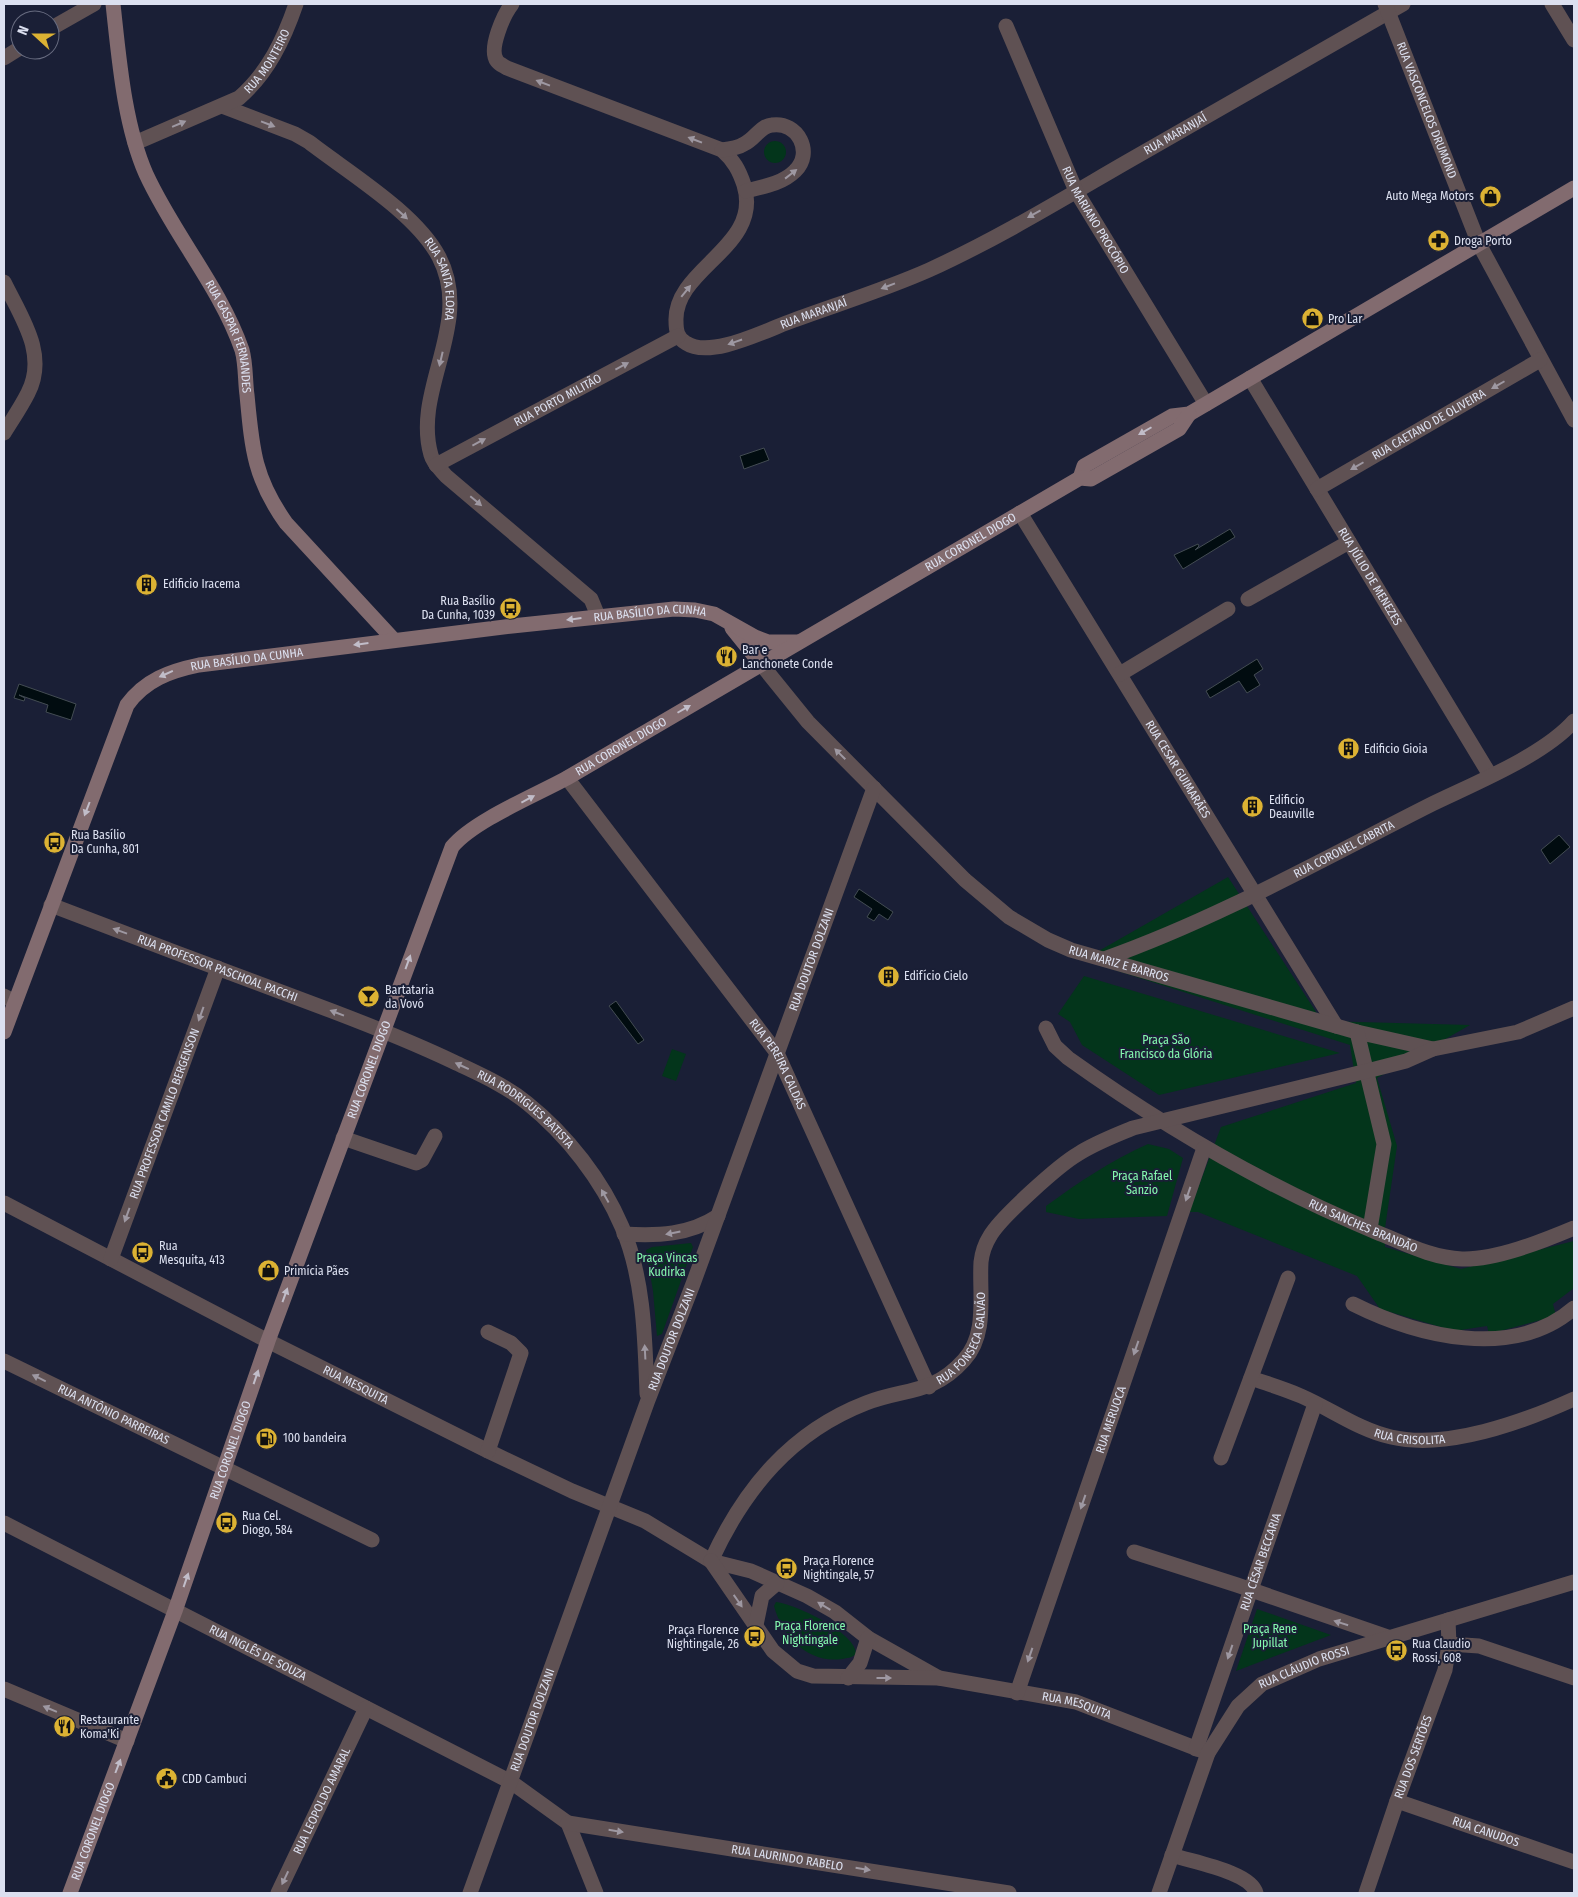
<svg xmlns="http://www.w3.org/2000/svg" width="1578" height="1897" viewBox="0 0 1578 1897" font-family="'Fira Sans Condensed',sans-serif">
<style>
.green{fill:#03351b}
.water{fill:#010c10;stroke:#434c53}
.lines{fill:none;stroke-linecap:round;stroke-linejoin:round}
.street{stroke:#5f5153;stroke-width:15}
.secondary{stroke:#826b6f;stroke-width:15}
.oneway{fill:#9e98a2}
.oneway2{fill:#c1bdc9}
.labels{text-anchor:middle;stroke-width:4;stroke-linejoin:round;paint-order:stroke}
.street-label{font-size:12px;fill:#dce0f0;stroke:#1a1f36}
.poi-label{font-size:12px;fill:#dce0f0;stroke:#1a1f36;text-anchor:start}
.park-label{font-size:12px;fill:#85faaf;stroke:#1a1f36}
</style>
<rect width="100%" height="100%" fill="#1a1f36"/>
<g class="green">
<circle cx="775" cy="152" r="11"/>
<path d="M1228 877 1322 1021 1470 1025 1377 1078 1397 1146 1385 1228V1247L1461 1269 1574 1241V1288L1553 1304 1556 1316 1489 1334 1487 1326 1454 1331 1380 1309 1357 1276 1198 1212H1189L1221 1127 1356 1083 1350 1045 1083 960Z"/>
<path d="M1084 976 1340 1053 1159 1095 1082 1045 1070 1022 1058 1014Z"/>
<path d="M672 1049 686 1054 676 1081 662 1076Z"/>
<path d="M1148 1144 1169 1149 1183 1158 1167 1216 1079 1219 1046 1212V1206C1079 1182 1110 1161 1148 1144Z"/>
<path d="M691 1243 693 1247 662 1334 657 1336 653 1291 646 1250 652 1247Z"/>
<path d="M776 1602C795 1604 857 1633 856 1654 852 1658 847 1658 842 1659 808 1664 782 1636 774 1606Z"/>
<path d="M1257 1609 1331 1635 1236 1671Z"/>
</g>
<g class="water">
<path d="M764 448 769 460 744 469 740 456Z"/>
<path d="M1230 529 1235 537 1183 569 1174 555 1198 544 1199 546 1195 550Z"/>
<path d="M1257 659 1263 669 1254 675 1260 685 1247 693 1239 681 1210 698 1206 691Z"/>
<path d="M19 684 76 704 71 720 46 712 48 705 19 695 25 698 24 701 14 698Z"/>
<path d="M1559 835 1570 847 1550 864 1541 850Z"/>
<path d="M859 889 893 912 888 920 879 914 874 921 867 917 872 909 854 897Z"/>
<path d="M616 1001 644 1040 638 1044 609 1006Z"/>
</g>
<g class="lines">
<g class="street">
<path id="s1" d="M512 4C504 14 488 49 497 61 499 64 504 66 507 68L722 150C734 161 739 170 744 185 763 247 674 268 676 321 676 330 677 338 686 343 710 359 764 331 789 322 835 305 884 290 929 270 997 239 1061 200 1125 163 1217 110 1310 57 1403 4"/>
<path id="s2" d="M1385 4 1479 244 1574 420"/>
<path d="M1552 4 1574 40"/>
<path id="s3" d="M1006 26 1076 191 1206 404"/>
<path d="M50 29 94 4"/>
<path d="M4 58 20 48"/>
<path id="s4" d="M222 106 295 134 309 142C349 173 416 213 439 257 474 324 412 389 431 455 433 463 441 470 446 476L591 599 598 616"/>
<path id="s5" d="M135 143 239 98C268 73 284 39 296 4"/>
<path d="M722 150C730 149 738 148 744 144 755 139 760 126 772 125 798 121 814 153 795 171 782 184 762 187 746 191"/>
<path d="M4 282C21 317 48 354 28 393 21 407 12 420 4 433"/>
<path id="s6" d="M1250 378 1490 775"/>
<path id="s7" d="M436 465 678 336"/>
<path id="s8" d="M1317 489 1540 360"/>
<path id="s9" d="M1020 513 1336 1026"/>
<path d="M1248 599 1349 542"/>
<path id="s10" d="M761 664 808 722 965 880 1009 917 1048 940 1071 950 1357 1032 1433 1049 1518 1032 1574 1008"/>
<path d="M1120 674 1228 609"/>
<path id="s11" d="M567 778 777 1053 929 1387"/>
<path id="s12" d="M51 905C144 941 239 976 332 1011 374 1027 414 1043 454 1062 479 1074 505 1085 527 1103 567 1135 602 1180 622 1227 644 1278 645 1339 647 1394"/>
<path id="s13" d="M1104 959C1217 919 1323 859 1430 805 1473 784 1543 756 1574 721"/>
<path d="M4 996 15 1002"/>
<path id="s14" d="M1046 1028 1055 1046 1068 1058C1163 1126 1267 1187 1376 1232 1404 1243 1431 1258 1462 1259 1496 1260 1543 1241 1574 1228"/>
<path d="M1357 1032 1384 1144 1370 1229"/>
<path d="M343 1138 416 1163 422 1160 435 1136"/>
<path id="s15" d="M4 1203 268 1341 488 1451 572 1491 645 1521 711 1561 751 1571 807 1596 835 1612 868 1638 939 1678"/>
<path d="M624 1234C658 1236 689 1235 718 1216"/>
<path id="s16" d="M111 1259 218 968"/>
<path d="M1353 1304C1417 1336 1513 1361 1574 1308"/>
<path id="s17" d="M4 1361 372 1540"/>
<path id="s18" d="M1251 1378C1268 1384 1285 1389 1301 1396 1331 1409 1359 1430 1391 1437 1446 1450 1523 1422 1574 1399"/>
<path d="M488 1451 521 1353 511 1343 488 1332"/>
<path d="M1221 1458 1288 1278"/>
<path id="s19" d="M4 1523 511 1782 568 1823 596 1893"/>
<path d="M1134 1552 1237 1585 1388 1637"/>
<path id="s20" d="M711 1561C744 1489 791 1432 866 1403 904 1388 933 1395 964 1360 988 1334 979 1294 981 1262 982 1253 985 1244 990 1236 1000 1218 1059 1165 1078 1154 1095 1143 1114 1136 1133 1128L1367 1071 1406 1061 1433 1049"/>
<path id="s21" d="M711 1561 773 1651 797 1671 813 1676 939 1678 1076 1702 1208 1753"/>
<path d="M756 1625 762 1596 777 1583"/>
<path d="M1449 1644 1479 1646 1574 1678"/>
<path d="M848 1678 860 1663 868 1638"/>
<path d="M4 1689 127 1741"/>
<path id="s22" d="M1017 1693 1204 1148"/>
<path id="s23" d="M1196 1749 1315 1404"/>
<path id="s24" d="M1397 1801 1574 1862"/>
<path id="s25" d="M568 1823 1009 1893"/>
<path d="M1172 1855C1192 1862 1251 1872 1256 1893"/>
<path id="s26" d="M278 1893 366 1708"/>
<path id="s27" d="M470 1893 648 1400 693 1284 874 788"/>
<path id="s28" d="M1159 1893 1208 1753 1238 1706 1262 1684 1319 1659 1574 1582"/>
<path id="s29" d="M1366 1893 1397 1801 1445 1670 1449 1644 1448 1620"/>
</g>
<g class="secondary">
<path id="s30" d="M113 4C119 58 124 124 146 174 174 235 220 287 242 350 246 364 245 381 247 395 252 449 254 478 286 523L394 640"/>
<path d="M1080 478 1084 466 1172 416 1189 414 1574 188"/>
<path d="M732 628 761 664"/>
<path id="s31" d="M4 1032 127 705C145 680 170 671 199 665L512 626 674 609 695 610 714 614 755 637 768 642H799"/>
<path id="s32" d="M70 1893 175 1611 268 1341 452 847C473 821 536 795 567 778L1080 478 1091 479 1179 429 1189 414"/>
</g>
</g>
<defs><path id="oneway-solid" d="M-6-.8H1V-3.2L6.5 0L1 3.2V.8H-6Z" transform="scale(1.25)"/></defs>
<g class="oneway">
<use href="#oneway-solid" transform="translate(543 83) rotate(-159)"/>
<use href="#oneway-solid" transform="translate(179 124) rotate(-23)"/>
<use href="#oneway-solid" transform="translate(268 124) rotate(21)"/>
<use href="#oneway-solid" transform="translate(695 140) rotate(-159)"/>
<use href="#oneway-solid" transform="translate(791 174) rotate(-38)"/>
<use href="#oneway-solid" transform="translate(402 214) rotate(42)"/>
<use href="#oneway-solid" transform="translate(1034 214) rotate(151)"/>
<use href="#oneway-solid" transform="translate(888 286) rotate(159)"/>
<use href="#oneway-solid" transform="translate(686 291) rotate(-51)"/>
<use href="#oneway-solid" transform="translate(735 342) rotate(161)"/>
<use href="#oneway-solid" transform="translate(441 359) rotate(103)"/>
<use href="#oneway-solid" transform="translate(622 366) rotate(-28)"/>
<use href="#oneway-solid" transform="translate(1498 385) rotate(150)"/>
<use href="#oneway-solid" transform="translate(479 442) rotate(-28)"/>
<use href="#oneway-solid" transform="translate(1357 466) rotate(150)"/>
<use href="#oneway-solid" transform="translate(476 501) rotate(40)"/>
<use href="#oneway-solid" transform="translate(840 754) rotate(-135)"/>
<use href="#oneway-solid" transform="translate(120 931) rotate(-160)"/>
<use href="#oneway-solid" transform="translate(337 1013) rotate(-159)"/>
<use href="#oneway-solid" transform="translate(201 1014) rotate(110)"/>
<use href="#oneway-solid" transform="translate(462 1066) rotate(-155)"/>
<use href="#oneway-solid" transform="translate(1188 1194) rotate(109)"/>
<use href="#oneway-solid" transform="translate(605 1196) rotate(-119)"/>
<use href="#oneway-solid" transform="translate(127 1215) rotate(110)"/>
<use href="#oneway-solid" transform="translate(673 1233) rotate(169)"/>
<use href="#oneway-solid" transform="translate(1136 1348) rotate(109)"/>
<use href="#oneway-solid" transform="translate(645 1352) rotate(-93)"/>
<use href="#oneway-solid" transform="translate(39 1378) rotate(-154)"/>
<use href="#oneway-solid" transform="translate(1083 1502) rotate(109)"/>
<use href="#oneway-solid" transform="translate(738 1601) rotate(55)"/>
<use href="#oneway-solid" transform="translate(824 1606) rotate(-149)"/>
<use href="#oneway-solid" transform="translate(1341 1623) rotate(-162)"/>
<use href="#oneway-solid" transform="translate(1230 1652) rotate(109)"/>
<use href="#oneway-solid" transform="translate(1030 1655) rotate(109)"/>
<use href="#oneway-solid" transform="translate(884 1678)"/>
<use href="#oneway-solid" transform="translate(50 1709) rotate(-157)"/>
<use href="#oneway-solid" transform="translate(616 1831) rotate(9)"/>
<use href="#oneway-solid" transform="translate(863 1869) rotate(9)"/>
<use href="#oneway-solid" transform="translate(285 1878) rotate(115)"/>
</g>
<g class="oneway2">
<use href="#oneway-solid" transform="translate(1145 431) rotate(150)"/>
<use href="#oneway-solid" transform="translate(574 619) rotate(173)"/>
<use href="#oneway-solid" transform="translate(361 644) rotate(173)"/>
<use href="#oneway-solid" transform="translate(166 674) rotate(156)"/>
<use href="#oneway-solid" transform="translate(684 709) rotate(-30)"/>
<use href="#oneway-solid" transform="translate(528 799) rotate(-28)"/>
<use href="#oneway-solid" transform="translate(87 809) rotate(111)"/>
<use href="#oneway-solid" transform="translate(408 962) rotate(-70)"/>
<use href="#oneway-solid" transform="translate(285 1295) rotate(-70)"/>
<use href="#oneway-solid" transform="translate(256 1377) rotate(-71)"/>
<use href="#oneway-solid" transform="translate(186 1580) rotate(-71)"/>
<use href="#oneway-solid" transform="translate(118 1766) rotate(-69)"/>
</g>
<defs>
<symbol id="shop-disc" viewBox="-11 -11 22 22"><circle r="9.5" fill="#dcb233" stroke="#1a1f36"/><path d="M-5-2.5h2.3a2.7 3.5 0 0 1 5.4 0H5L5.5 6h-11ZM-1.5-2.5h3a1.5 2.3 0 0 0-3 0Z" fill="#111"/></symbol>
<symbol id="pharmacy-disc" viewBox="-11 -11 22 22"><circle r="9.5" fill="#dcb233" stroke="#1a1f36"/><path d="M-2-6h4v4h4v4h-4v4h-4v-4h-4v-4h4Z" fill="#111"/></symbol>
<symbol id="building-disc" viewBox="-11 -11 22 22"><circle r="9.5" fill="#dcb233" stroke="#1a1f36"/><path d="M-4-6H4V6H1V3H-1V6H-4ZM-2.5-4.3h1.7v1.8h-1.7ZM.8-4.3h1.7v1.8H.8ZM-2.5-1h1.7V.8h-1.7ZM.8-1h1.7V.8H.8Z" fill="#111"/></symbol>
<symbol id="bus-disc" viewBox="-11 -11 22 22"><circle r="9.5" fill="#dcb233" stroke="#1a1f36"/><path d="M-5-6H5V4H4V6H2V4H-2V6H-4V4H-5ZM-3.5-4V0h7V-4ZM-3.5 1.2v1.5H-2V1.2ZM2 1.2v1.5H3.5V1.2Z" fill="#111"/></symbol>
<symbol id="restaurant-disc" viewBox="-11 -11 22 22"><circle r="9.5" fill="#dcb233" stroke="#1a1f36"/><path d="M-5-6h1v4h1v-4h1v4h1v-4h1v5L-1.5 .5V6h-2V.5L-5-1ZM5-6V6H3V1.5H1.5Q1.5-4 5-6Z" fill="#111"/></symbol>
<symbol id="bar-disc" viewBox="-11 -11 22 22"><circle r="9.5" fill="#dcb233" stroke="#1a1f36"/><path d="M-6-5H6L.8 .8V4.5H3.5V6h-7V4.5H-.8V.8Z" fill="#111"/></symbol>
<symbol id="fuel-disc" viewBox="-11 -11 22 22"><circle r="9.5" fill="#dcb233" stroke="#1a1f36"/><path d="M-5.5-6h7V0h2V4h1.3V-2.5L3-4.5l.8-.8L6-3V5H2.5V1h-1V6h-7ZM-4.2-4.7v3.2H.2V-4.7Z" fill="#111"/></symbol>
<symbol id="civic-disc" viewBox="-11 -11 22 22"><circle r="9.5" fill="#dcb233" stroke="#1a1f36"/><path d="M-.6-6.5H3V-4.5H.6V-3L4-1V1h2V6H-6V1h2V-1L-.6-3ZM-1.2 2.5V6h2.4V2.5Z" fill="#111"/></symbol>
</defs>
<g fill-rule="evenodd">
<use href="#shop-disc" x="1478" y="184" width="25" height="25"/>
<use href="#pharmacy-disc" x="1426" y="228" width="25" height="25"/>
<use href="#shop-disc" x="1300" y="306" width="25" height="25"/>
<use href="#building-disc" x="134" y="572" width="25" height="25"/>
<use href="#bus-disc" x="498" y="596" width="25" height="25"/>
<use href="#restaurant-disc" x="714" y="644" width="25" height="25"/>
<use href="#building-disc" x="1336" y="736" width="25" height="25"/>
<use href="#building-disc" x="1240" y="794" width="25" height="25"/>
<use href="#bus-disc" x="42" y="830" width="25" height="25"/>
<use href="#building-disc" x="876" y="964" width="25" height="25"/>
<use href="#bar-disc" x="356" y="984" width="25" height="25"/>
<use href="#bus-disc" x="130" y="1240" width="25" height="25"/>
<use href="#shop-disc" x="256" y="1258" width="25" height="25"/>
<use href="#fuel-disc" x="254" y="1426" width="25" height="25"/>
<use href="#bus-disc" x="214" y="1510" width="25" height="25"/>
<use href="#bus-disc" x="774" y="1556" width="25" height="25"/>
<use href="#bus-disc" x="742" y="1624" width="25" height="25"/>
<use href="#bus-disc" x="1384" y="1638" width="25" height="25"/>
<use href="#restaurant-disc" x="52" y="1714" width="25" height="25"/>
<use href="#civic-disc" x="154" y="1766" width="25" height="25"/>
</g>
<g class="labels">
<g class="street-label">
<text dy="4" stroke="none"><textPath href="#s5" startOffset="160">RUA MONTEIRO</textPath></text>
<text dy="4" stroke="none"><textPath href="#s2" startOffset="114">RUA VASCONCELOS DRUMOND</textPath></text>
<text dy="4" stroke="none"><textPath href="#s1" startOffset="1070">RUA MARANJAÍ</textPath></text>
<text dy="4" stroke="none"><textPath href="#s3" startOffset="214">RUA MARIANO PROCÓPIO</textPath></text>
<text dy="4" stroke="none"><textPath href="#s4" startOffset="291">RUA SANTA FLORA</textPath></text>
<text dy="4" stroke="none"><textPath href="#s1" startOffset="665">RUA MARANJAÍ</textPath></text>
<text dy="4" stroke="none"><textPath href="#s30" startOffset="358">RUA GASPAR FERNANDES</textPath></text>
<text dy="4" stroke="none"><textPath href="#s7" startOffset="138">RUA PORTO MILITÃO</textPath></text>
<text dy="4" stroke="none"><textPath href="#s8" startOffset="129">RUA CAETANO DE OLIVEIRA</textPath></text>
<text dy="4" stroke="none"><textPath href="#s32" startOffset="1716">RUA CORONEL DIOGO</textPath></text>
<text dy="4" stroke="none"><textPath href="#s6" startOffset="232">RUA JÚLIO DE MENEZES</textPath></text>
<text dy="4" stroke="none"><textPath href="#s31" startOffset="888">RUA BASÍLIO DA CUNHA</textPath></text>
<text dy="4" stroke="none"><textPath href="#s31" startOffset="482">RUA BASÍLIO DA CUNHA</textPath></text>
<text dy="4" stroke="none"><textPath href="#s32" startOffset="1311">RUA CORONEL DIOGO</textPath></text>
<text dy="4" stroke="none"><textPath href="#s9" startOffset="301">RUA CESAR GUIMARÃES</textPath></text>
<text dy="4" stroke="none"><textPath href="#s13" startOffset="264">RUA CORONEL CABRITA</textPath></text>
<text dy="4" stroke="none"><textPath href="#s27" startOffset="994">RUA DOUTOR DOLZANI</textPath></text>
<text dy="4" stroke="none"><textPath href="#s10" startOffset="475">RUA MARIZ E BARROS</textPath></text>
<text dy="4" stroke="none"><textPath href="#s12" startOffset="178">RUA PROFESSOR PASCHOAL PACCHI</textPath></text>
<text dy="4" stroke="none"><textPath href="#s11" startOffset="356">RUA PEREIRA CALDAS</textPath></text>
<text dy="4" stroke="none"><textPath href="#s32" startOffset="876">RUA CORONEL DIOGO</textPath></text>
<text dy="4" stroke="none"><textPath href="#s12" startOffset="519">RUA RODRIGUES BATISTA</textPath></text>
<text dy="4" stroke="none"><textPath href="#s16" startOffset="155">RUA PROFESSOR CAMILO BERGENSON</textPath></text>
<text dy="4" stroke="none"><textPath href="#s14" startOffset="378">RUA SANCHES BRANDÃO</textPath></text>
<text dy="4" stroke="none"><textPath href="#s20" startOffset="355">RUA FONSECA GALVÃO</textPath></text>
<text dy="4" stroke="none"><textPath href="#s27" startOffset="589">RUA DOUTOR DOLZANI</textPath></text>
<text dy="4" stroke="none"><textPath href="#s15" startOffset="396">RUA MESQUITA</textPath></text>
<text dy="4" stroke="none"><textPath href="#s17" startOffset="122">RUA ANTÔNIO PARREIRAS</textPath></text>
<text dy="4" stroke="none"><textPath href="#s22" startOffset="289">RUA MERUOCA</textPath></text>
<text dy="4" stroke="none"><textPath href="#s18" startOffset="171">RUA CRISOLITA</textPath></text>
<text dy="4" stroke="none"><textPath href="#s32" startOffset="471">RUA CORONEL DIOGO</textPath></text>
<text dy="4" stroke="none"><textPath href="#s23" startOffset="198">RUA CÉSAR BECCARIA</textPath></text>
<text dy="4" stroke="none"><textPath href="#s19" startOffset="285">RUA INGLÊS DE SOUZA</textPath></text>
<text dy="4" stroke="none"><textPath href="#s28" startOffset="282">RUA CLÁUDIO ROSSI</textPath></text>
<text dy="4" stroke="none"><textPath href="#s21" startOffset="424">RUA MESQUITA</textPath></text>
<text dy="4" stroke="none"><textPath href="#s27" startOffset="184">RUA DOUTOR DOLZANI</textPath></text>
<text dy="4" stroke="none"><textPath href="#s29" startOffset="144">RUA DOS SERTÕES</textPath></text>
<text dy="4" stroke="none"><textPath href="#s26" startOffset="102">RUA LEOPOLDO AMARAL</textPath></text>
<text dy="4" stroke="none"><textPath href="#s32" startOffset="66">RUA CORONEL DIOGO</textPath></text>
<text dy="4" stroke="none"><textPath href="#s24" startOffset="94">RUA CANUDOS</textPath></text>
<text dy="4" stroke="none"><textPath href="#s25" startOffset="222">RUA LAURINDO RABELO</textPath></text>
</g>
<g class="poi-label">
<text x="1474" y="200" text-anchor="end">Auto Mega Motors</text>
<text x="1454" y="245">Droga Porto</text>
<text x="1328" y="323">Pro Lar</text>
<text x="163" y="588">Edificio Iracema</text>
<text x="495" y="605" text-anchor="end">Rua Basílio<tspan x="495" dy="14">Da Cunha, 1039</tspan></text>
<text x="742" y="654">Bar e<tspan x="742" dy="14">Lanchonete Conde</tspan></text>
<text x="1364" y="753">Edificio Gioia</text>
<text x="1269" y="804">Edificio<tspan x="1269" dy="14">Deauville</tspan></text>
<text x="71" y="839">Rua Basílio<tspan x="71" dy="14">Da Cunha, 801</tspan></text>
<text x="904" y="980">Edifício Cielo</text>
<text x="385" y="994">Bartataria<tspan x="385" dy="14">da Vovó</tspan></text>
<text x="159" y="1250">Rua<tspan x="159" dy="14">Mesquita, 413</tspan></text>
<text x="284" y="1275">Primícia Pães</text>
<text x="283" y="1442">100 bandeira</text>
<text x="242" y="1520">Rua Cel.<tspan x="242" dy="14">Diogo, 584</tspan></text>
<text x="803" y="1565">Praça Florence<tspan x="803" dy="14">Nightingale, 57</tspan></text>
<text x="739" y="1634" text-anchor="end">Praça Florence<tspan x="739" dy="14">Nightingale, 26</tspan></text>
<text x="1412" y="1648">Rua Claudio<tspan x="1412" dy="14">Rossi, 608</tspan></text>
<text x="80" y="1724">Restaurante<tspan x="80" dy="14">Koma'Ki</tspan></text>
<text x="182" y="1783">CDD Cambuci</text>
</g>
<g class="park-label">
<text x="1166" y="1044">Praça São<tspan x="1166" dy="14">Francisco da Glória</tspan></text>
<text x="1142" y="1180">Praça Rafael<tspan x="1142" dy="14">Sanzio</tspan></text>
<text x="667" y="1262">Praça Vincas<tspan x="667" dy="14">Kudirka</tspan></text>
<text x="810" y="1630">Praça Florence<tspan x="810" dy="14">Nightingale</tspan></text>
<text x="1270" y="1633">Praça Rene<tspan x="1270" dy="14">Jupillat</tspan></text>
</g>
</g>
<rect width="1578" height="1897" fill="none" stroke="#dce0f0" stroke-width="10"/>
<g transform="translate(35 35) rotate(291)"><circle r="24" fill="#1a1f36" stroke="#686c80"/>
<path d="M0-4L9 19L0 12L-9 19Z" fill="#dcb233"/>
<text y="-8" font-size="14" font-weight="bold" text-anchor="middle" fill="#dce0f0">N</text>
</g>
</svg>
